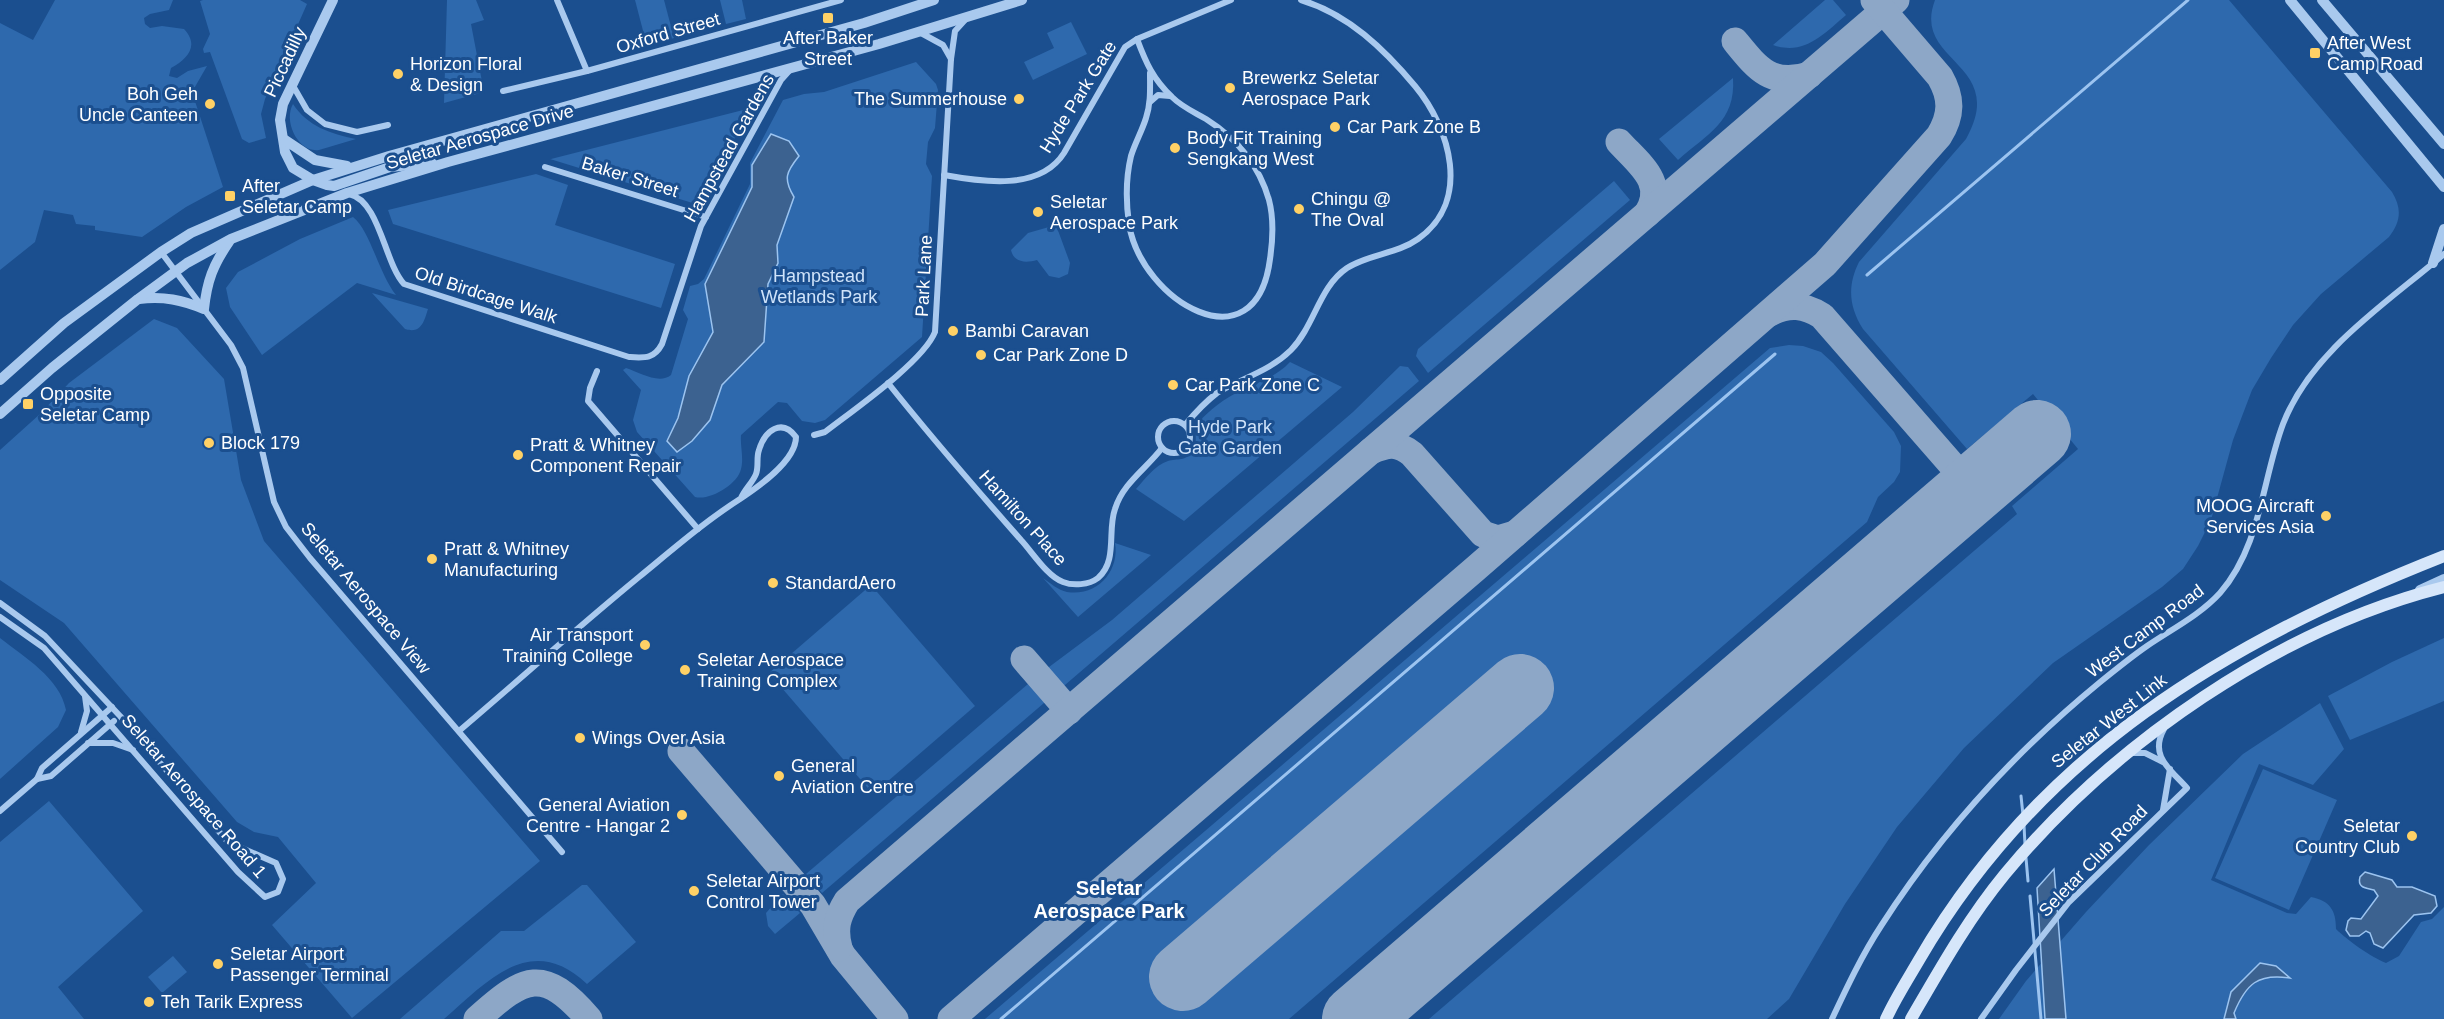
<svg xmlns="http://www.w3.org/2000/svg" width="2444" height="1019" viewBox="0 0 2444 1019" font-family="Arial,sans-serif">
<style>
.green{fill:#2e69ad}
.water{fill:#3c6290;stroke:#9cc4f0;stroke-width:1.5}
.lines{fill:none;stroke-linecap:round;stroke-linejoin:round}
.stream{stroke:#9cc4f0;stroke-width:3}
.taxiway{stroke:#8da7c7;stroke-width:27}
.runway{stroke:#8da7c7;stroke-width:68}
.minor{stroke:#a9c9ee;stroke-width:6}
.tertiary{stroke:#a9c9ee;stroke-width:10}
.secondary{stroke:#d6e6fa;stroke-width:12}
.poi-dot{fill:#ffd166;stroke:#1b4f8f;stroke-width:2}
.labels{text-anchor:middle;stroke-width:6;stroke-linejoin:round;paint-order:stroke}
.street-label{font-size:18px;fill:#fff;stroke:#1b4f8f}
.poi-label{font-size:18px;fill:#fff;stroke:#1b4f8f;text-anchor:start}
.park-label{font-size:18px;fill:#cfe3fa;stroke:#1b4f8f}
.neighbourhood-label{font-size:20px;font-weight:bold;fill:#fff;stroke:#1b4f8f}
</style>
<rect width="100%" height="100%" fill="#1b4f8f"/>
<g class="green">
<path d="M55 0H173L169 10 150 14 144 18 145 24 150 28 162 26 184 29C200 46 187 59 171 68L169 76 177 78 188 71 207 66 192 92 223 187 186 207 142 237 95 230V226L76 224 73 215 44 210 35 242 0 270V23L33 40Z"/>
<path d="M203 0H300L307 4 265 99 261 114 266 138 249 143 242 139 210 52 204 53 203 49 210 34 200 1Z"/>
<path d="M447 0H476L484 20 471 24 484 92 444 103Z"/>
<path d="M635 0H664L674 38 647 46Z"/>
<path d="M720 0H742L746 19 726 24Z"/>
<path d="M1825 0H1833L1846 15C1824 34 1804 56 1773 45Z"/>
<path d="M1935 0H2229L2392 192C2402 208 2401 222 2389 237L2321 294 2293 325 2271 358 2252 390 2233 440 2211 520 2198 546 2183 569 2162 587 2053 663 1964 748 1897 827 1845 904 1789 999 1767 1019H1429L2017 514 2012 506 2078 449 2033 394 1967 449 1863 329C1849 307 1847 286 1859 262L1966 139C2009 62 1911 63 1935 0Z"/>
<path d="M1071 22 1087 54 1033 80 1024 62 1054 48 1047 33Z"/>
<path d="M916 62 936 84 938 90 935 128 928 142 926 164 932 176 922 337 825 420 815 423 802 421 787 403 778 402 741 435C740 446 744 458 741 469 738 484 710 501 695 497L637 432 633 420 641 390 623 370 626 368C639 372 659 385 671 375L688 319 683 310 690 286 698 284 704 279 750 184V163L783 100 804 94 824 92Z"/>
<path d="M1733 78C1736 122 1707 134 1678 160L1659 139Z"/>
<path d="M293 104C307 126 331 134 356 139L319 150C298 153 283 121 293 104Z"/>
<path d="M751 108 699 205 550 159H551Z"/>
<path d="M536 174 568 185 555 225 675 264 661 308 393 224 388 210Z"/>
<path d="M1614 181 1630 200 1428 373 1416 356 1418 349Z"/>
<path d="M353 217C370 230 379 274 396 295L357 283 262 355 230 307 226 288 238 272 300 239Z"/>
<path d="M1056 225 1070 263 1068 274 1059 278 1049 276 1037 260C1026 263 1014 263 1011 250L1028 233Z"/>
<path d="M372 293 428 309C424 322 421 334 405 329Z"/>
<path d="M154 319 177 328 224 379 241 480 264 541 540 861 352 1018 272 925 316 883 278 837 254 832 237 822 64 623 0 580V450L40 414 69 383Z"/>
<path d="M1789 345 1803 346 1821 352 1833 363 1894 432 1901 446 1900 472 1894 482 1878 497 1867 522 1289 1019H985L1770 348Z"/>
<path d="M1290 362 1342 387 1184 521 1136 489C1144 480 1155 465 1168 461 1177 458 1186 462 1193 451 1198 443 1194 433 1197 424 1209 410 1225 398 1242 390 1260 381 1276 377 1290 362Z"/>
<path d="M1400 366 1408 367 1419 381 1058 691 1041 673 1112 620 1353 412Z"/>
<path d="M1115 543 1151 555 1078 617 1043 578C1050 583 1058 590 1067 592 1097 597 1120 571 1115 543Z"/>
<path d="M871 585 975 706 873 794 769 673Z"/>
<path d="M0 638C24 657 60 678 66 710L58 727 0 779Z"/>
<path d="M2444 638V701L2350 740 2328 696 2392 662Z"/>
<path d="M1035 678 1051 697 822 893 806 874Z"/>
<path d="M2320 703 2344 749 2313 785 2259 764 2211 880 2287 913 2296 914 2311 897C2330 901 2336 910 2336 929 2347 940 2371 957 2386 963L2399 956 2421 922 2432 919 2444 907V1019H1999L2026 981 2086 912 2149 845 2243 754Z"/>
<path d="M2263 769 2337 800 2289 910 2215 878Z"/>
<path d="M49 801 143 911 58 987 84 1019H0V842Z"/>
<path d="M582 885H587L636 942 587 984C531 931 488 981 444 1019H400L501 931H524Z"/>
<path d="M783 894 800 913 775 934 768 926 766 913Z"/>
<path d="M173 956 187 972 162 993 148 977Z"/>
</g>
<g class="water">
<path d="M771 134 789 141 799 156C786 172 783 179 794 197L777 245 778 263 768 284 764 342 722 385 710 420 692 441 677 452 667 441 678 418 689 376 713 332 705 284 752 187V165Z"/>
<path d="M2054 869 2066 1019H2045L2037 888Z"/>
<path d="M2365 872 2392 880 2397 887H2412L2435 896 2437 906 2431 913 2414 915 2383 948 2374 944 2370 933 2366 931 2359 936H2350L2346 930 2348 921 2351 918 2361 919 2378 896 2374 890C2366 888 2357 888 2360 877Z"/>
<path d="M2260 963 2276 966 2290 978C2258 973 2246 984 2234 1013L2236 1019H2224L2231 992Z"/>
</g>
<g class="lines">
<g class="stream">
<path d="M1867 275 2188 0"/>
<path d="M2021 796 2023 815"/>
<path d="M2024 825 2025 845"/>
<path d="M2026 858 2028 881"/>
<path d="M2030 896 2041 1019"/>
<path d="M1001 1019 1775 354"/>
</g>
<g class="taxiway">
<path d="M1735 41C1757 68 1771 87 1809 75"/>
<path d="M1619 142C1639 164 1667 183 1647 214"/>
<path d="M1770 313C1789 303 1805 305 1822 316L1973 489"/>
<path d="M1371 451C1388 444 1397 442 1412 454L1483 534 1498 539 1515 534"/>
<path d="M1024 659 1069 711"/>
<path d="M681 751 813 905 843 956 895 1019"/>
<path d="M839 948C834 929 837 917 847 901L1896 0"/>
<path d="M477 1019C525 976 543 966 589 1019"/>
<path d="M951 1019 1475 569 1825 264 1939 136C1952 115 1952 98 1940 77L1874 0"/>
</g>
<g class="runway">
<path d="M1183 977 1520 688"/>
<path d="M1356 1019 2037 434"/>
</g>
<g class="minor">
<path d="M557 0 587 71"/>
<path d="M921 33 943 45 951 59"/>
<path d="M1137 39C1146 63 1153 79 1172 97 1182 107 1194 112 1206 119 1236 138 1259 165 1269 200 1274 219 1273 239 1270 259 1256 369 1141 301 1129 224 1126 203 1126 177 1131 156 1135 143 1142 131 1146 118 1151 103 1150 88 1150 73"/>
<path d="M292 84 307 110 325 124 357 132 388 125"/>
<path d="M503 91 587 71 841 0"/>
<path d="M1150 102 1158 95 1170 96"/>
<path d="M545 167 706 217"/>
<path d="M944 175C982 182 1040 191 1064 153L1125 47 1137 39 1231 0"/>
<path d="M349 194C380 201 384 262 404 284L629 357C645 358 654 359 662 344L701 226 781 80 790 70"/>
<path d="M161 252 231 345 243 368 274 502 286 527 310 558 562 852"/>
<path d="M597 371 590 388 588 401 698 529"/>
<path d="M888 383C931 437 976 489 1021 540 1033 553 1047 576 1063 582 1073 586 1089 585 1098 578 1118 561 1107 531 1115 509 1123 483 1146 469 1162 448"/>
<circle cx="1174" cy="437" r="16"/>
<path d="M1185 425C1195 413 1205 402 1217 393 1242 378 1270 371 1291 350 1315 325 1319 287 1347 268 1369 254 1397 254 1418 239 1472 201 1450 128 1415 86 1384 49 1348 14 1301 0"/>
<path d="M814 435 825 432C852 411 923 362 935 332L951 59 955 31 965 20"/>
<path d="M0 603 45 636 120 716 228 842 276 863 283 879 278 892 265 897 238 872 44 648 0 617"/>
<path d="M459 731C519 680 578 627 639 577 672 550 704 522 740 499 758 487 796 461 796 437 782 418 765 430 759 450 756 458 759 466 756 474 753 482 745 489 741 498"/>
<path d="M81 732 87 711 85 696"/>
<path d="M88 743H113L133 750"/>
<path d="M2131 753H2145L2163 762"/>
<path d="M37 779 51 776 114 721"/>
<path d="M2163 810 2170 769"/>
<path d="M0 811 37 779 42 768 112 707"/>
<path d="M1832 1019C1847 987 1862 955 1881 926 1940 834 2015 752 2099 683 2115 670 2131 657 2147 646 2172 629 2200 615 2220 593 2261 546 2262 480 2283 424 2311 351 2387 303 2444 254"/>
<path d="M1981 1019 2016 970 2069 902 2187 788C2170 769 2149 756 2164 729"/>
</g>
<g class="tertiary">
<path d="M333 0 283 104 280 120 285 152 293 168 313 180 327 185 334 186 390 167 432 163"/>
<path d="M2290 0 2444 187"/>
<path d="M2322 0 2444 144"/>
<path d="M285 140 315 160 347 166"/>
<path d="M2433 263 2444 229"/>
<path d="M139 299C164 296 182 300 204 309 207 281 213 265 229 242"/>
<path d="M0 380 64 323 161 252 191 233 313 180 389 156 864 23 934 0"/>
<path d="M0 414 52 368 138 299 187 263 231 239 347 193 448 162 879 44 1022 0"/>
<path d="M2420 590 2444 579"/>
</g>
<g class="secondary">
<path d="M1886 1019C1895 999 1908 979 1919 960 2040 752 2226 642 2444 556"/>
<path d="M1911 1019C1940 969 1968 919 2005 874 2114 743 2278 629 2444 587"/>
</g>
</g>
<g class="poi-dot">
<rect x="822" y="12" width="12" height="12" rx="3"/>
<rect x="2309" y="47" width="12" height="12" rx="3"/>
<circle cx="398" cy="74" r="6"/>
<circle cx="1230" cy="88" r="6"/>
<circle cx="1019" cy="99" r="6"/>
<circle cx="210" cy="104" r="6"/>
<circle cx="1335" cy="127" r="6"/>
<circle cx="1175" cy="148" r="6"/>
<rect x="224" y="190" width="12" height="12" rx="3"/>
<circle cx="1299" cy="209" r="6"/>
<circle cx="1038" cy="212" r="6"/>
<circle cx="953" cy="331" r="6"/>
<circle cx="981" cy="355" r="6"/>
<circle cx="1173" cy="385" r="6"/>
<rect x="22" y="398" width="12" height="12" rx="3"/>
<circle cx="209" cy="443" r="6"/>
<circle cx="518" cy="455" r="6"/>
<circle cx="2326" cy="516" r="6"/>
<circle cx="432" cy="559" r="6"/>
<circle cx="773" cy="583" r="6"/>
<circle cx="645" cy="645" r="6"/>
<circle cx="685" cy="670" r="6"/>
<circle cx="580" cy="738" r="6"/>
<circle cx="779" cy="776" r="6"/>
<circle cx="682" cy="815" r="6"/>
<circle cx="2412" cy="836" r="6"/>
<circle cx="694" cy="891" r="6"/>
<circle cx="218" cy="964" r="6"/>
<circle cx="149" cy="1002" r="6"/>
</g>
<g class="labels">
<g class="street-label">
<text transform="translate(668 33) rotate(-16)" y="6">Oxford Street</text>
<text transform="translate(285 62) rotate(-65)" y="6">Piccadilly</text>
<text transform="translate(1078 97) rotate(-58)" y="6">Hyde Park Gate</text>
<text transform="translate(480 137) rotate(-16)" y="6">Seletar Aerospace Drive</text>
<text transform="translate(729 148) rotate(-61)" y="6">Hampstead Gardens</text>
<text transform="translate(630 177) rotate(17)" y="6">Baker Street</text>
<text transform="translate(924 276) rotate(-87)" y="6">Park Lane</text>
<text transform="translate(486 295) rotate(18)" y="6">Old Birdcage Walk</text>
<text transform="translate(1023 518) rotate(48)" y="6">Hamilton Place</text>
<text transform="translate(366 598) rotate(50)" y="6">Seletar Aerospace View</text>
<text transform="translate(2145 631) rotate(-37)" y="6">West Camp Road</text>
<text transform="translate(2109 721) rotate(-38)" y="6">Seletar West Link</text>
<text transform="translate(194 796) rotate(49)" y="6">Seletar Aerospace Road 1</text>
<text transform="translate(2093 861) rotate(-46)" y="6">Seletar Club Road</text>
</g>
<g class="poi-label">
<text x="828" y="44" text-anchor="middle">After Baker<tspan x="828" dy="21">Street</tspan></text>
<text x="2327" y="49">After West<tspan x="2327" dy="21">Camp Road</tspan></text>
<text x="410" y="70">Horizon Floral<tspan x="410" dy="21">&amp; Design</tspan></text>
<text x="1242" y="84">Brewerkz Seletar<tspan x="1242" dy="21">Aerospace Park</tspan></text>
<text x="198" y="100" text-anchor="end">Boh Geh<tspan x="198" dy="21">Uncle Canteen</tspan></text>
<text x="1007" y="105" text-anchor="end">The Summerhouse</text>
<text x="1347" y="133">Car Park Zone B</text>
<text x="1187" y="144">Body Fit Training<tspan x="1187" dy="21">Sengkang West</tspan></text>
<text x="242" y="192">After<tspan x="242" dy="21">Seletar Camp</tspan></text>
<text x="1311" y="205">Chingu @<tspan x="1311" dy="21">The Oval</tspan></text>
<text x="1050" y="208">Seletar<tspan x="1050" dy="21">Aerospace Park</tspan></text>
<text x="965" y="337">Bambi Caravan</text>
<text x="993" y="361">Car Park Zone D</text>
<text x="1185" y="391">Car Park Zone C</text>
<text x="40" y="400">Opposite<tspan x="40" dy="21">Seletar Camp</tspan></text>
<text x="221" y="449">Block 179</text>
<text x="530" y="451">Pratt &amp; Whitney<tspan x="530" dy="21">Component Repair</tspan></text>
<text x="2314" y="512" text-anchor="end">MOOG Aircraft<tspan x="2314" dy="21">Services Asia</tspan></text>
<text x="444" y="555">Pratt &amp; Whitney<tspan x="444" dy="21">Manufacturing</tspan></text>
<text x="785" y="589">StandardAero</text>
<text x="633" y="641" text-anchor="end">Air Transport<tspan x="633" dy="21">Training College</tspan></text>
<text x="697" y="666">Seletar Aerospace<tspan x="697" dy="21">Training Complex</tspan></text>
<text x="592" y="744">Wings Over Asia</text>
<text x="791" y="772">General<tspan x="791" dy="21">Aviation Centre</tspan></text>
<text x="670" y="811" text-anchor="end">General Aviation<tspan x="670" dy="21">Centre - Hangar 2</tspan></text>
<text x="2400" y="832" text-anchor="end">Seletar<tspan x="2400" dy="21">Country Club</tspan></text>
<text x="706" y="887">Seletar Airport<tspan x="706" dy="21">Control Tower</tspan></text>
<text x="230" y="960">Seletar Airport<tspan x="230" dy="21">Passenger Terminal</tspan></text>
<text x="161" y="1008">Teh Tarik Express</text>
</g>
<g class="park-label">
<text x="819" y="282">Hampstead<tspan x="819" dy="21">Wetlands Park</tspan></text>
<text x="1230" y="433">Hyde Park<tspan x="1230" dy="21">Gate Garden</tspan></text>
</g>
<g class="neighbourhood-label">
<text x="1109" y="895">Seletar<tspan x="1109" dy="23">Aerospace Park</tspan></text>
</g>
</g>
</svg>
